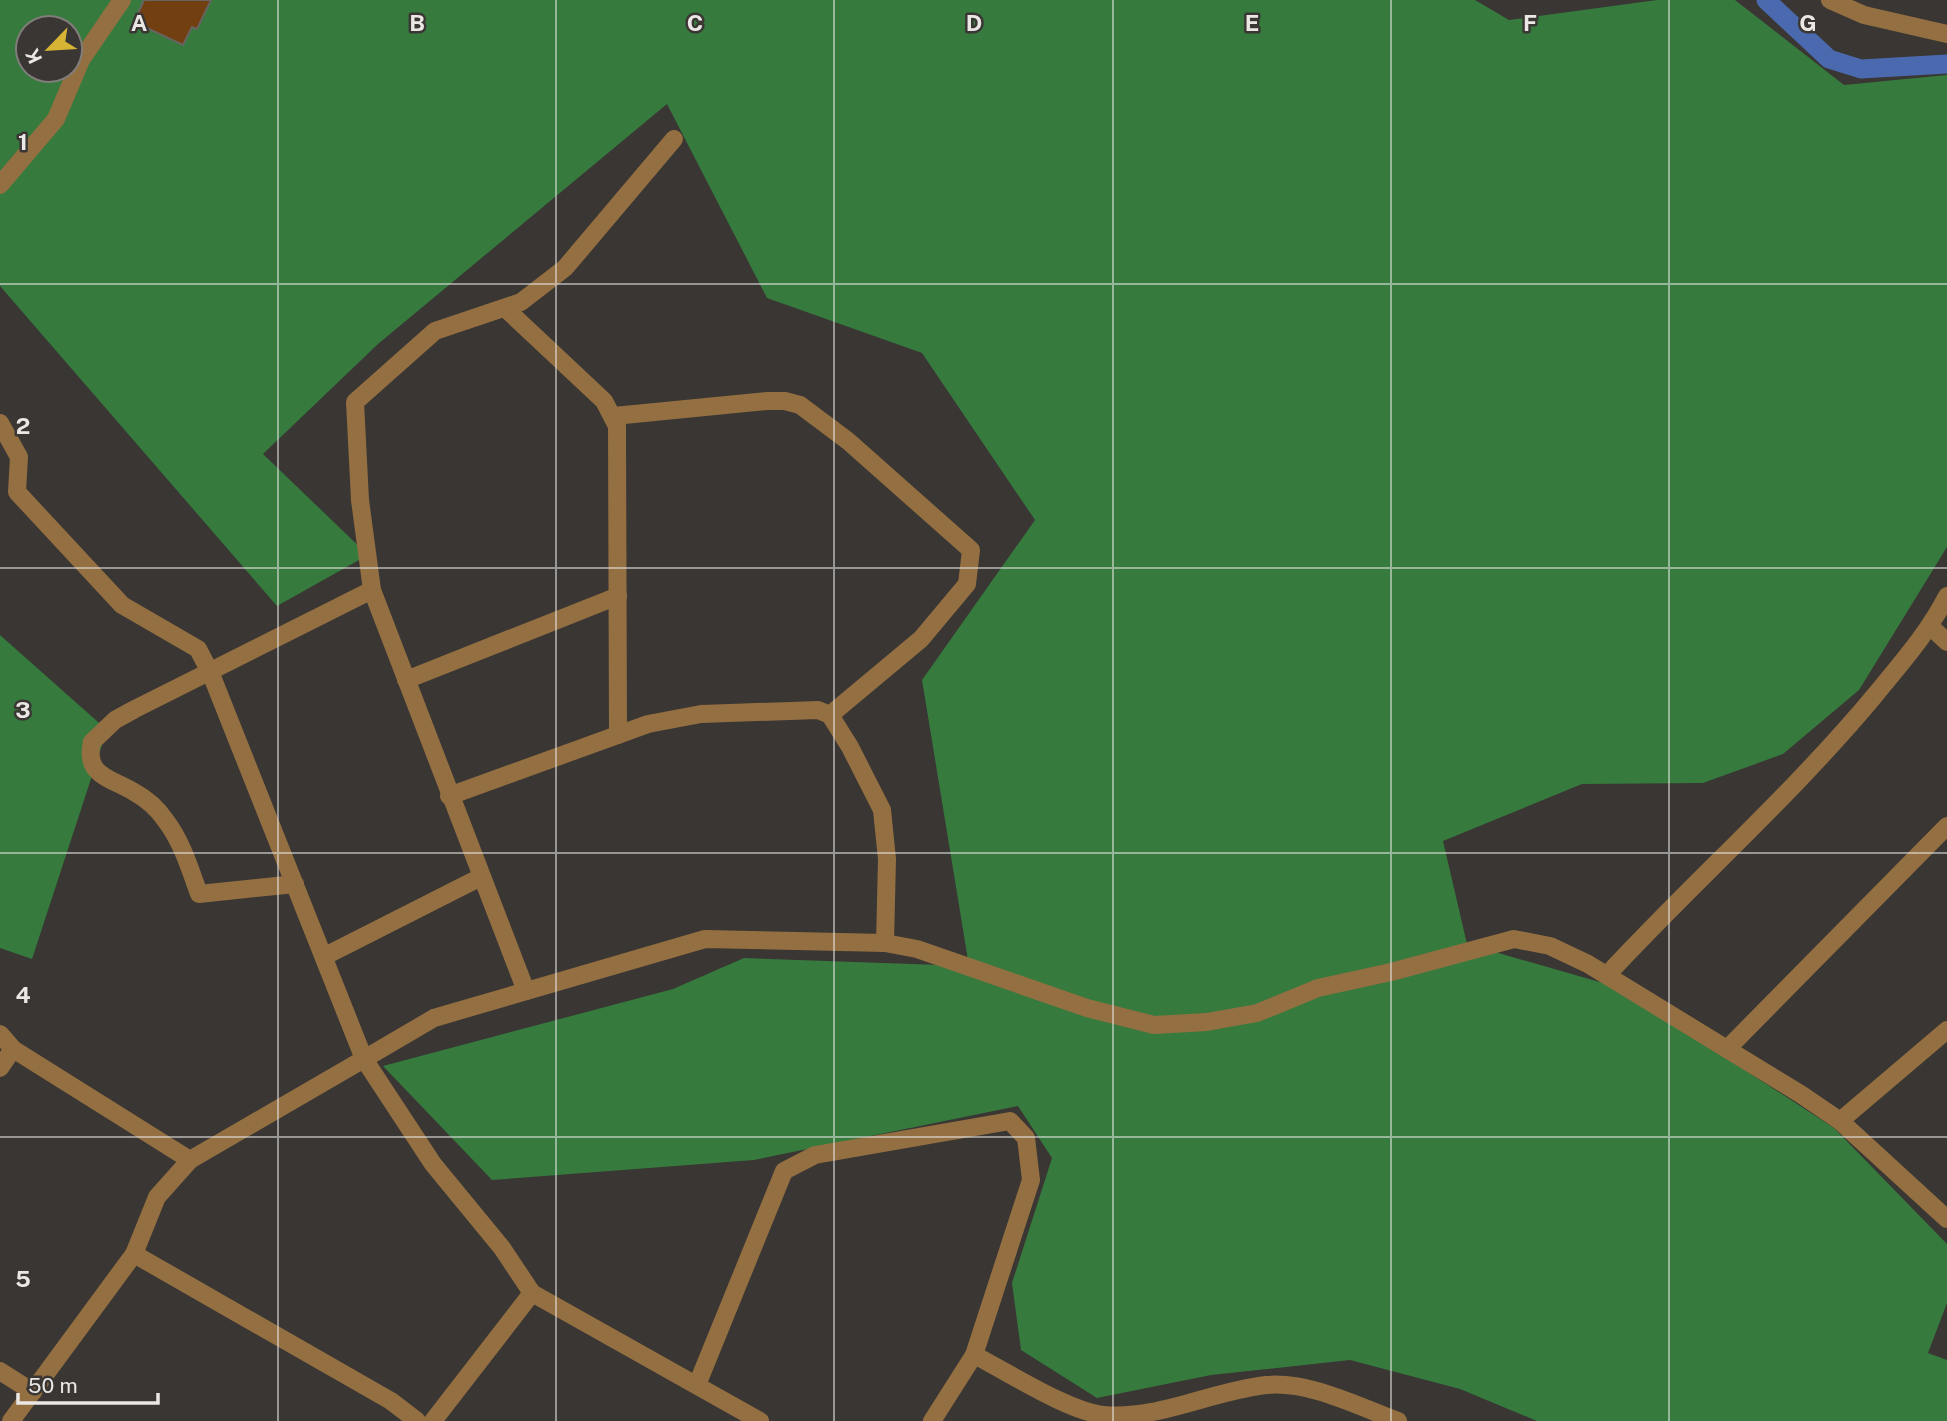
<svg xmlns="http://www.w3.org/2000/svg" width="1947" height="1421" viewBox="0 0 1947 1421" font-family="'Public Sans',sans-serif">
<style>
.forest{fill:#367a3e;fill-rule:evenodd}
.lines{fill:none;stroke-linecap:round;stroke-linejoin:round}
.canal{stroke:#4b69ae;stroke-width:19}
.building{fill:#723f10;stroke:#686360;stroke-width:2}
.minor{stroke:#946f41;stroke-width:18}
.grid{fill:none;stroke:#eae7e5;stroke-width:2;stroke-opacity:0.55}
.grid-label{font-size:23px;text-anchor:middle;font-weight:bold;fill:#eae7e5;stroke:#393633;stroke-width:5;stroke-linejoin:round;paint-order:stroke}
</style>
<rect width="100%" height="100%" fill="#393633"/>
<g class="forest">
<path d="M0 0H1475L1509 20 1657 0H1735L1844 85 1947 75V547L1859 690 1783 754 1703 783 1582 784 1443 841 1467 944 1617 987 1834 1128 1947 1244V1303L1928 1353 1947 1360V1421H1537L1460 1389 1350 1360 1211 1375 1097 1398 1021 1350 1012 1283 1052 1158 1018 1106 754 1160 492 1180 383 1066 673 989 744 958 969 966 922 680 1035 520 922 353 767 298 667 104 378 344 263 454 368 555 277 606 0 286ZM28 28H70V70H28Z"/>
<path d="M0 635 107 730 32 959 0 948Z"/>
</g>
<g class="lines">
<path class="canal" d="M1766 0 1829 59 1861 69 1947 64"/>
</g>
<path class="building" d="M144 0H211L197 29 192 27 183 45 134 22Z"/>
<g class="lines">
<g class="minor">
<path d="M1830 0 1864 15 1947 34"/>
<path d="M0 185 56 119 81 60 122 0"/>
<path d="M505 308 604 401 617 426 618 735"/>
<path d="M614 416 767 401H785L800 405 848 441 971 550 967 584 921 639 830 715"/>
<path d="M0 423 19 457 17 492 122 605 198 649 211 674 364 1059 190 1160 157 1197 134 1254 11 1421"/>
<path d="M1931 627 1947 642"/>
<path d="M406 680 618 596"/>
<path d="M449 796 648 724 701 714 818 710 830 715 850 747 882 810 887 859 885 943"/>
<path d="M295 884 199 894C190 869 182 842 166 821 158 809 147 799 134 792 111 778 84 776 92 742L115 720 135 709 372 590"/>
<path d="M325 956 481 877"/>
<path d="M1607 975C1695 880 1793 794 1876 694 1902 662 1928 633 1947 596"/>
<path d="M526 991 372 590 360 500 355 402 435 331 521 302 565 268 674 139"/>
<path d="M0 1034 13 1049 190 1160"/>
<path d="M1727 1049 1947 826"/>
<path d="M0 1068 13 1049"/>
<path d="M1840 1121 1947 1030"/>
<path d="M134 1254 391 1401 417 1421"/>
<path d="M974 1355C1008 1372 1069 1412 1104 1415 1158 1420 1212 1391 1266 1385 1310 1381 1357 1406 1398 1421"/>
<path d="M0 1371 33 1392"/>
<path d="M697 1385 784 1171 815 1155 1010 1121 1026 1138 1031 1180 974 1355 932 1421"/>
<path d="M433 1421 532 1293"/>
<path d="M760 1421 532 1293 502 1248 433 1164 364 1059 434 1018 705 939 885 943 917 949 1087 1008 1154 1025 1207 1022 1257 1013 1318 988 1391 972 1514 939 1550 946 1588 964 1802 1095 1840 1121 1947 1219"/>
</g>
</g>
<path class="grid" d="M278 0V1421M556 0V1421M834 0V1421M1113 0V1421M1391 0V1421M1669 0V1421M0 284H1947M0 568H1947M0 853H1947M0 1137H1947"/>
<g class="grid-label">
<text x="139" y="31">A</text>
<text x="417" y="31">B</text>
<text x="695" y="31">C</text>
<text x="974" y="31">D</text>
<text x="1252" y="31">E</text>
<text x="1530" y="31">F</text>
<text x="1808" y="31">G</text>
<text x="23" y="150">1</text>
<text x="23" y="434">2</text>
<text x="23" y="718">3</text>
<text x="23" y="1003">4</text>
<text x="23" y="1287">5</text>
</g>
<g transform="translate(49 49) rotate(245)"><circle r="33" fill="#393633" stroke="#807d7a" stroke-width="2"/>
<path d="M0-5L12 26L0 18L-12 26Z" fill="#d8b434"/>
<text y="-10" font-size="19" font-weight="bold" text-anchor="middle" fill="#eae7e5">K</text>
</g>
<path d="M18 1393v10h140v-10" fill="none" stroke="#eae7e5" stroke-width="3.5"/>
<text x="28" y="1393" font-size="21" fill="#eae7e5" stroke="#393633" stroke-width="5" paint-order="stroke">50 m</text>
</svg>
